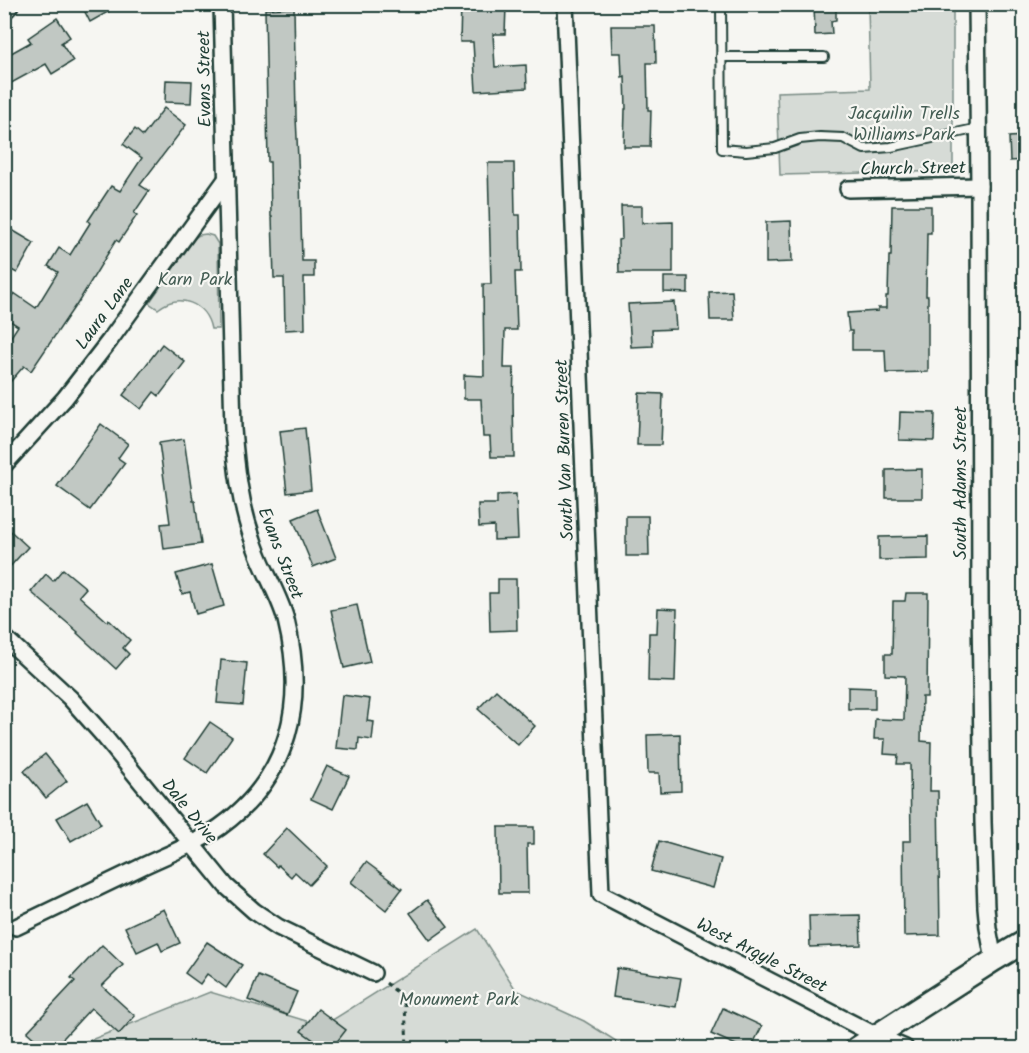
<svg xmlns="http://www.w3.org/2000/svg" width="1029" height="1053" viewBox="0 0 1029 1053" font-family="Kalam,sans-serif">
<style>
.green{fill:#d6dbd6;stroke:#7a8c85;stroke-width:1.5}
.building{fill:#c1c8c3;stroke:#1f3d34;stroke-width:1.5}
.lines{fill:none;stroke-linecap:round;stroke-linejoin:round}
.lane-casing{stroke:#1f3d34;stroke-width:12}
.street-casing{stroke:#1f3d34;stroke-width:20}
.secondary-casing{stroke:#1f3d34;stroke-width:26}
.primary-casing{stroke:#1f3d34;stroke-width:28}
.path{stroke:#1f3d34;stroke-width:3;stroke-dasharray:4.5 4.5;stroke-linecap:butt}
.lane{stroke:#f6f6f2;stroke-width:8}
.street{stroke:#f6f6f2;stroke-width:15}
.secondary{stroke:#f6f6f2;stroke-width:21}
.primary{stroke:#f6f6f2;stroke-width:24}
.labels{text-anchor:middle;stroke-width:4.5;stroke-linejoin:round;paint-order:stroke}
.street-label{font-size:18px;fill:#1f3d34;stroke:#f6f6f2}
.park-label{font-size:18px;fill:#445d54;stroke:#f6f6f2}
</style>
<rect width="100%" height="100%" fill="#f6f6f2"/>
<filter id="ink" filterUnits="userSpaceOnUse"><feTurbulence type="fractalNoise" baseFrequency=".0167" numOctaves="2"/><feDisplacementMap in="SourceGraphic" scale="12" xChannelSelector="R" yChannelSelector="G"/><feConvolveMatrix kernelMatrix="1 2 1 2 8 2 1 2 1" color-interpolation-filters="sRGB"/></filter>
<g filter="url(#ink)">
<g class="green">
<path d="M868 5H953V171L780 175 777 92 870 89Z"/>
<path d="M206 234 213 236 218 244 219 329H211C206 303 179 292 158 309L149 303 195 238 199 235Z"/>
<path d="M477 929 516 990 584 1021 627 1048H71L210 992 323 1026Z"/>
</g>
<g class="building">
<path d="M81 4H122L90 22Z"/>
<path d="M461 4H499V6H506L505 34H493L495 67 526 65 527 88 476 91 473 42H460Z"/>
<path d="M814 4H836V20L831 21 832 34 815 35Z"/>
<path d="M294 8 296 117 299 180H300L302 261H314V277H304L305 329 285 330 284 278H274L272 217H271L270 162H268L265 9Z"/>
<path d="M57 18 70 37 61 43 73 61 52 74 46 64 4 87V57L31 42 28 38Z"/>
<path d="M611 26H655L656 63H647L648 110H651L650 147H624L625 109H626L625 76 622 77 621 53H612Z"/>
<path d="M166 80 192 81 191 103 165 102Z"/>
<path d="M164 108 186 125 140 185 149 191 134 213 137 215 119 242 116 240 76 306H75L31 371 24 366 4 389V347L18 326 4 317V307L14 293 36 308 58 272 48 266 59 248 70 255 90 223 88 221 111 186 120 191 142 158 123 144 135 129 143 136Z"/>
<path d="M1024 136V160L1010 161 1009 137Z"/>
<path d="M488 163H514L515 215H520L521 272H515L517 330H505L504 368H514L513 400 514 457H491L490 437H483L481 399H464V375L484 376 483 284H491Z"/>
<path d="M621 206H642V223L673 222V273H619L618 240 622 239Z"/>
<path d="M892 206H931V233H927L926 296H928V372L886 373 885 350H852V331H849L847 313 878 311V308H886V296H888L889 256H891Z"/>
<path d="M791 221 792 262 766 263V222Z"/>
<path d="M12 230 34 243 17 273 4 266V243Z"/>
<path d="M664 277H688V293L664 292Z"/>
<path d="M732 291 734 320H710L709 292Z"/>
<path d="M674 302 676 329 652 330 653 346 631 347 628 304Z"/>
<path d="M162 344 185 362 159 396 154 392 141 409 123 395Z"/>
<path d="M639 393 663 394 661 445H637Z"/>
<path d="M900 412 935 413 934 441 899 440Z"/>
<path d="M101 424 128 444 118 458 125 463 90 510 57 486Z"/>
<path d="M305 428 311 490 287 493 280 431Z"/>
<path d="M184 439 193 501H195L201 544 164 549 161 524 170 523 159 443Z"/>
<path d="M922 469V498H886V470Z"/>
<path d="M516 494 518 539 494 540V526L479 527 478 504H497V495Z"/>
<path d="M317 509 336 558 313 567 293 519Z"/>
<path d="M626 516H648L649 556H626Z"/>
<path d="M4 525 28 547 4 573Z"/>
<path d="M928 536V559L879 560V537Z"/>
<path d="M212 564 224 606 196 614 190 592 182 594 176 574Z"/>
<path d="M63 569 86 588 79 596 108 622 109 620 130 640 123 648 129 654 116 669 77 633 78 632 31 592 46 574 53 581Z"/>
<path d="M498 579H516L517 630 490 631 489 593H498Z"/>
<path d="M906 593H928L927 697H922L921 741 931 742 930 791H938L940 935 904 936 903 841H911L910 764H897L898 755 884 754 885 739H874L875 719 904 720 905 676 885 675V654H892L893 601H905Z"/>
<path d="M357 605 370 662 344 668 331 610Z"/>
<path d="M658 608 677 609 675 682 648 681 649 633H657Z"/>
<path d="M221 660 247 663 243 705 217 703Z"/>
<path d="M848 687 875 688V709H848Z"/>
<path d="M496 690 535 726 518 745 478 709Z"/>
<path d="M342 695 370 699 367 721 374 722 372 740 359 738 358 750 336 748Z"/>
<path d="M210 722 232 737 207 773 185 758Z"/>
<path d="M680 734 681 791 660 792 659 773H648L647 735Z"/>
<path d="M45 754 67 781 46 798 24 771Z"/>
<path d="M327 766 349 776 333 809 311 799Z"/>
<path d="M87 801 101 824 71 841 57 818Z"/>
<path d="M498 827H534V844H527L528 893H499Z"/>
<path d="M287 828 327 866 309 885 295 872 291 877 278 865 277 867 263 854Z"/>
<path d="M659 841 721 859 713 888 651 871Z"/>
<path d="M366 862 402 889 386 910 351 882Z"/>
<path d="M427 900 448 927 430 940 410 913Z"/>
<path d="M164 909 180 943 162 951 158 942 137 952 125 927Z"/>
<path d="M860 915 861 945 810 947 809 916Z"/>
<path d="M207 942 242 965 226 988 207 974 200 984 185 973Z"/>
<path d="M102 945 123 965 102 986 135 1016 119 1034 91 1008 54 1048H45L27 1032 75 981 71 978Z"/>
<path d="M617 968 681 978 676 1007 613 997Z"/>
<path d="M258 976 297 992 287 1015 248 1000Z"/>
<path d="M723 1008 762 1026 751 1048H743L711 1034Z"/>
<path d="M318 1009 346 1030 332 1048H325L301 1031Z"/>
</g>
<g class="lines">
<defs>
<g id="lane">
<path d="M721 4 722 149 746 151 775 148 800 139 820 137 843 138 864 149 891 147 979 128"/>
<path d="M721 57H824"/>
</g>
<g id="street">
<path d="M565 4 601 894 877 1036 905 1048"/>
<path d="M977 4 979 186 980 608 983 822 986 907 988 928 994 960"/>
<path d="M848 189 979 186"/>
<path d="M4 465 65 398 110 340 227 178"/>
<path d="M4 637 70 698 103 735 226 886 254 911 278 927 373 973"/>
<path d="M16 927C57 907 98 888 139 868 166 855 196 844 220 827 291 776 306 701 286 620 279 594 261 567 253 540 240 504 236 467 233 429L222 4"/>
</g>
<path id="secondary" d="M857 1048 994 960 1024 942"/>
<path id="primary" d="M4 6 6 4"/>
</defs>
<use href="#lane" class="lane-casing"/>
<use href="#street" class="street-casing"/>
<use href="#secondary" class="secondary-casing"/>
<use href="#primary" class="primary-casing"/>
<path class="path" d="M386 983 398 993 405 1005 407 1048"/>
<use href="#lane" class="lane"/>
<use href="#street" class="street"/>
<use href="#secondary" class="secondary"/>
<use href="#primary" class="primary"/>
</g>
</g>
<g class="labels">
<g class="street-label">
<text transform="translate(204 79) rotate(-91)" y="6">Evans Street</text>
<text transform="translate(913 168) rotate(-1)" y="6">Church Street</text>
<text transform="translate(104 313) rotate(-54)" y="6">Laura Lane</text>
<text transform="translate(564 450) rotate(-92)" y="6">South Van Buren Street</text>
<text transform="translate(960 483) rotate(-90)" y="6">South Adams Street</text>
<text transform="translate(281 553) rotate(69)" y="6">Evans Street</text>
<text transform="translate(190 811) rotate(51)" y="6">Dale Drive</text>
<text transform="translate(762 955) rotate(27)" y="6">West Argyle Street</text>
</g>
<g class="park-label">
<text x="904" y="119">Jacquilin Trells<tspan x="904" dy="21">Williams Park</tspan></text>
<text x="195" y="285">Karn Park</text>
<text x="459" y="1005">Monument Park</text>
</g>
</g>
<rect width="1029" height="1053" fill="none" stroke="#f6f6f2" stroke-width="24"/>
<rect x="12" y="12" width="1005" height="1029" fill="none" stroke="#1f3d34" stroke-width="2" filter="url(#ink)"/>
</svg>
